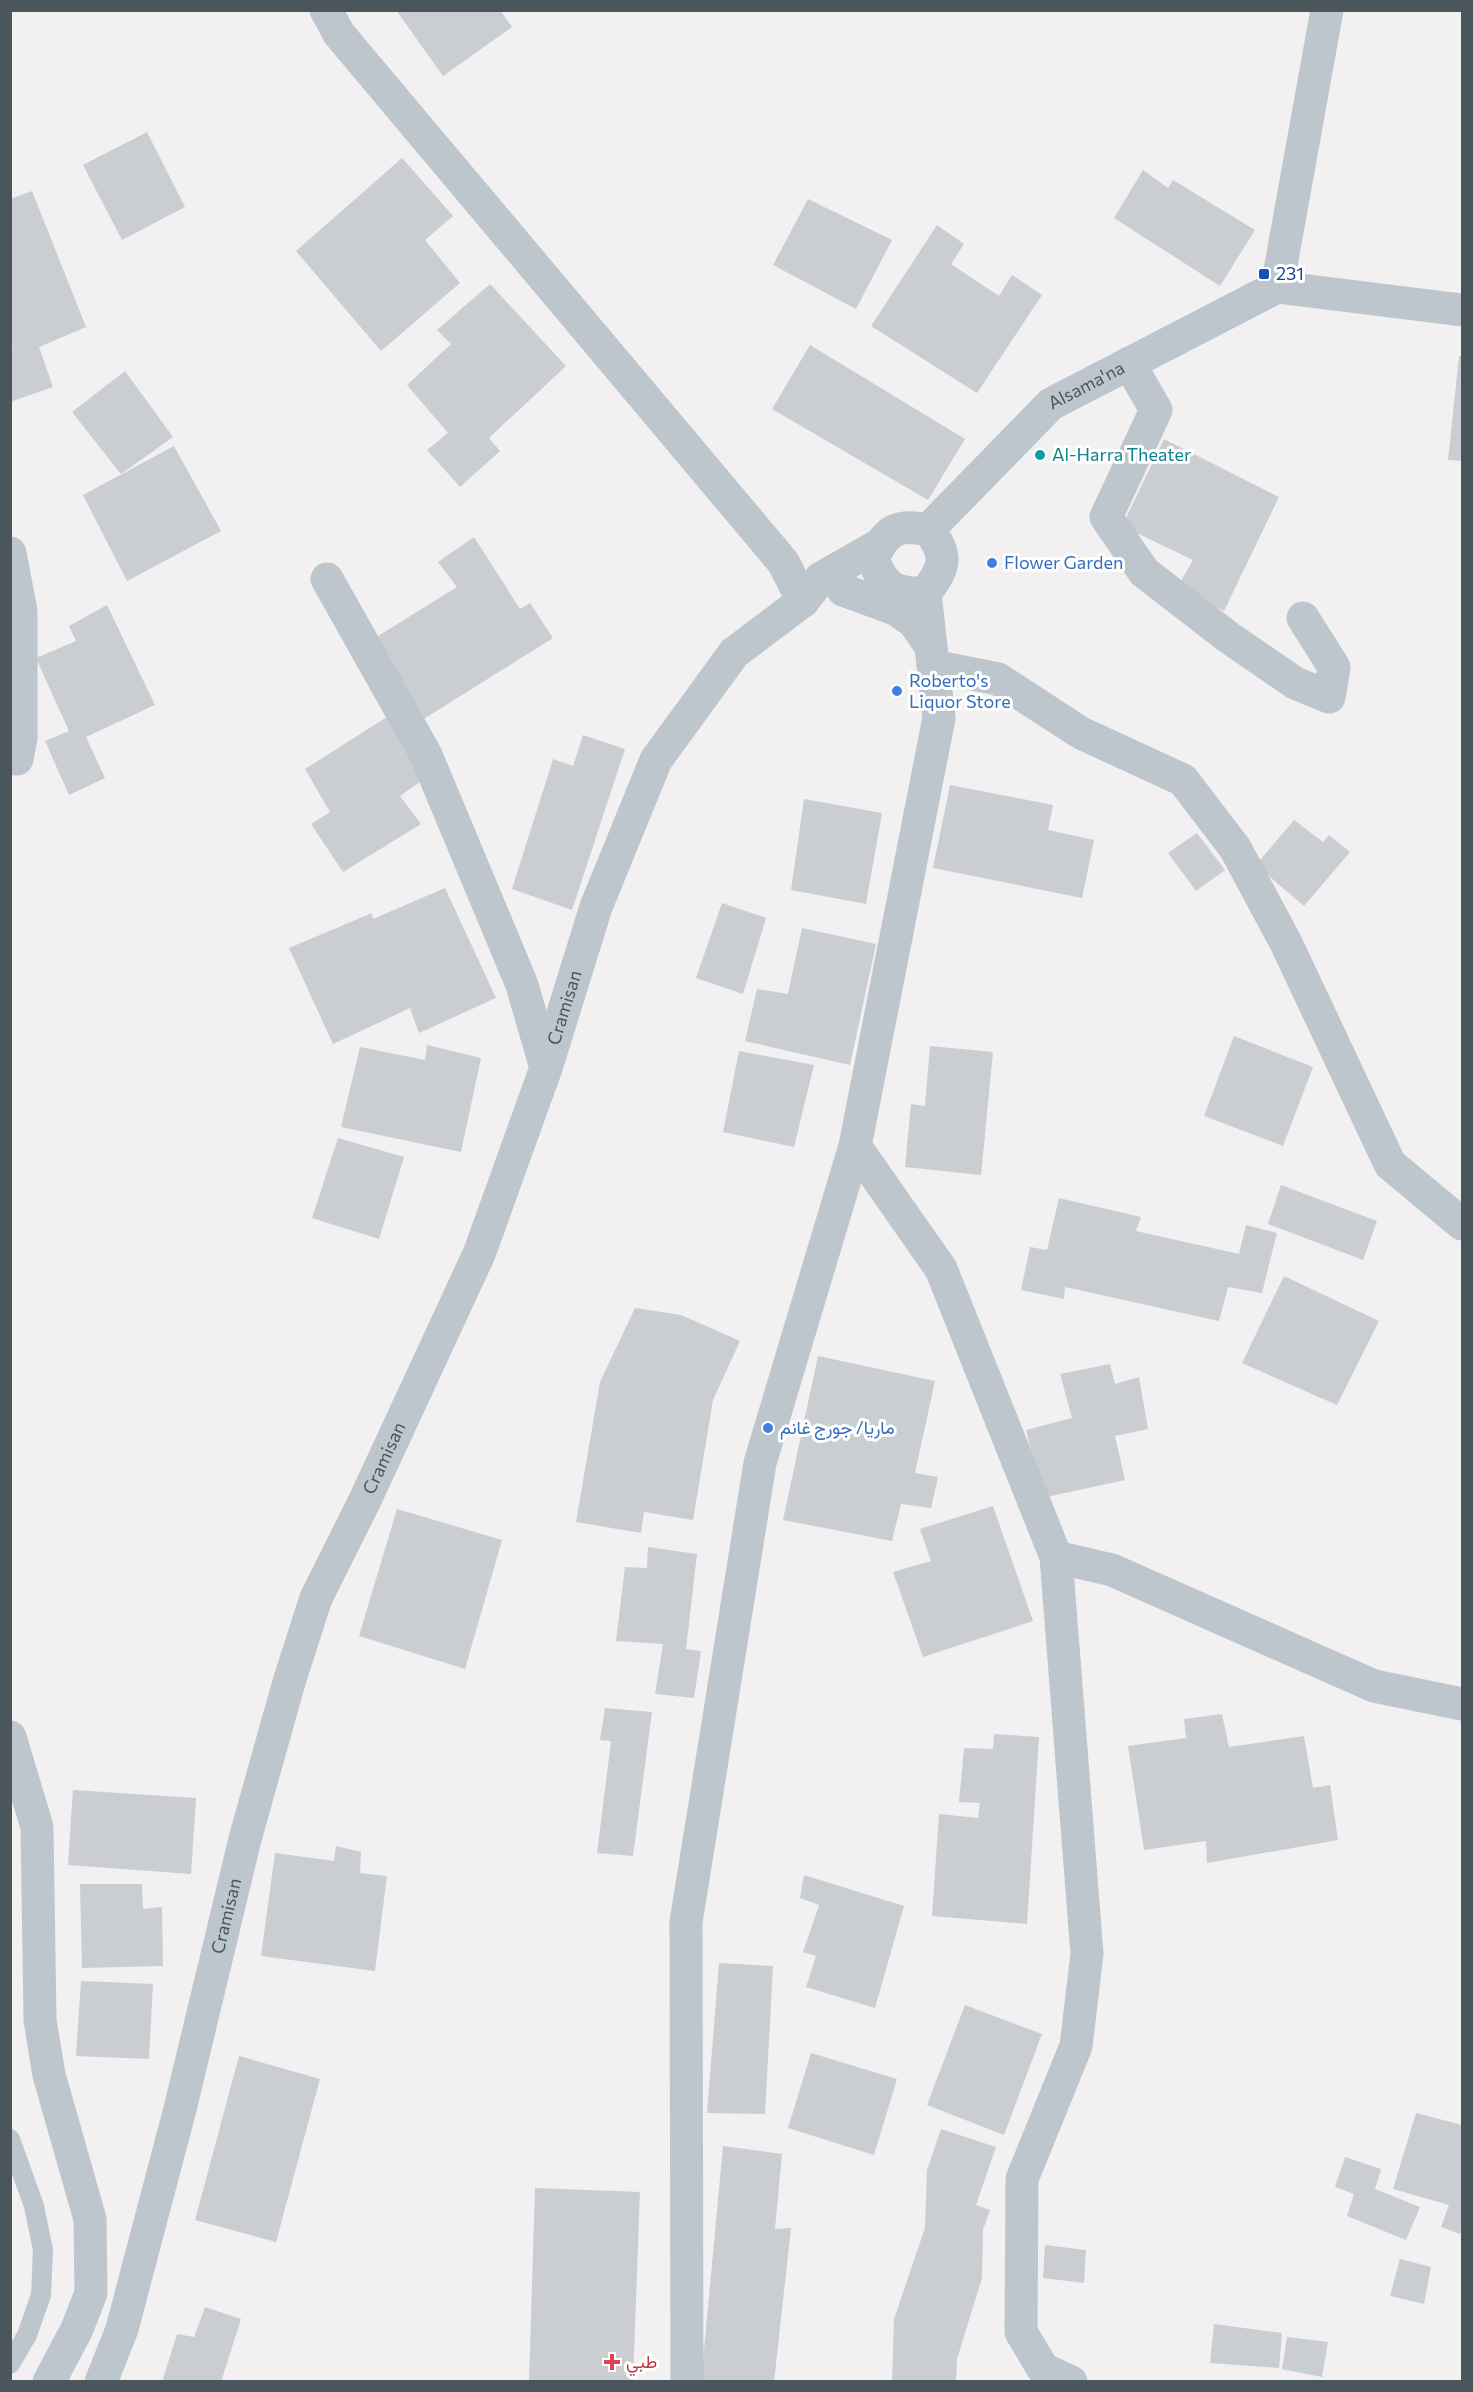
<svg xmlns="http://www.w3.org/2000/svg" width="1473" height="2392" viewBox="0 0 1473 2392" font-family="Commissioner,Vazirmatn,sans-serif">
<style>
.building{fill:#caced2}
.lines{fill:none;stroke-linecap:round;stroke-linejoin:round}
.service{stroke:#bcc6cc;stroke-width:20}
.minor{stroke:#bcc6cc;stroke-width:33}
.tertiary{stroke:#bcc6cc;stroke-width:33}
.transit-dot{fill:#1a4fb4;stroke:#fff;stroke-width:2}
.culture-dot{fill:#0f9aa8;stroke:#fff;stroke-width:2}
.shop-dot{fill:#3f7fe0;stroke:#fff;stroke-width:2}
.health-dot{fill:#e0444e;stroke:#fff;stroke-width:2}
.labels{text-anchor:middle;stroke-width:6;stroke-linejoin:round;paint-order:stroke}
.transit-label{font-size:18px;fill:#164399;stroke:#fff;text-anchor:start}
.street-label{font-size:18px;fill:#49565c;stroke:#fff}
.culture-label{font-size:18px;fill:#0d838f;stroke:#fff;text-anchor:start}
.shop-label{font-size:18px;fill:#366cbe;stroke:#fff;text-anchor:start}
.health-label{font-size:18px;fill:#be3a42;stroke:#fff;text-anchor:start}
</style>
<rect width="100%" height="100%" fill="#f2f0f0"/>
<g class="building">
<path d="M396 10H500L512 27 443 76Z"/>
<path d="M147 132 185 207 122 240 83 165Z"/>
<path d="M402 158 453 216 425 240 460 283 381 351 296 251Z"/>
<path d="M1143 170 1168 188 1173 180 1255 230 1220 286 1114 218Z"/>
<path d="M32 191 86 327 39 347 53 387 10 402V352L13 351 10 345V199Z"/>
<path d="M808 199 892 240 856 309 773 265Z"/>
<path d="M937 225 964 244 951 264 999 296 1012 275 1042 295 977 393 871 326Z"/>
<path d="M490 284 566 366 489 438 500 451 460 487 427 450 448 433 407 385 451 344 437 330Z"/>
<path d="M810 345 965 439 928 500 772 409Z"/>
<path d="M1459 356H1462V461L1448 460Z"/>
<path d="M125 371 173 437 121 474 72 412Z"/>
<path d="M1164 439 1279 497 1224 611 1177 588 1193 560 1122 526Z"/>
<path d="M174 446 221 531 127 581 83 495Z"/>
<path d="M474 537 520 609 530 603 553 638 419 722 370 641 457 587 438 562Z"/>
<path d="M107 605 155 705 86 737 105 778 69 795 45 741 69 731 36 658 76 641 69 626Z"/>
<path d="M387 717 424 779 400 796 421 824 343 872 311 824 330 812 305 769Z"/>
<path d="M583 735 625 749 572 910 512 889 553 759 573 766Z"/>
<path d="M950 785 1053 805 1048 830 1094 840 1082 898 933 868Z"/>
<path d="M804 799 882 813 866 904 791 890Z"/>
<path d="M1294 820 1323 842 1329 835 1350 852 1304 906 1256 865Z"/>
<path d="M1197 833 1225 870 1196 891 1168 853Z"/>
<path d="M445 888 496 998 419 1033 410 1008 333 1044 289 948 372 913 373 919Z"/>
<path d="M722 903 766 918 743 994 696 978Z"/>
<path d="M802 928 876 944 850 1065 745 1041 757 989 788 994Z"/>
<path d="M1234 1036 1313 1067 1283 1146 1204 1116Z"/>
<path d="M427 1045 481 1058 461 1152 341 1127 360 1047 425 1060Z"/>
<path d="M930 1046 993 1052 981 1175 905 1167 911 1104 925 1106Z"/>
<path d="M739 1051 814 1065 794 1147 723 1132Z"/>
<path d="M338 1138 404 1157 379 1239 312 1218Z"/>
<path d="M1281 1185 1377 1221 1363 1260 1268 1224Z"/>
<path d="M1059 1198 1141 1217 1136 1231 1239 1254 1246 1225 1277 1233 1262 1293 1228 1287 1219 1321 1065 1287 1064 1299 1021 1290 1030 1247 1047 1250Z"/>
<path d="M1284 1276 1379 1321 1337 1405 1242 1363Z"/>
<path d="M635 1308 681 1315 740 1341 713 1400 693 1520 644 1512 641 1533 576 1522 600 1382Z"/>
<path d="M818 1356 935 1381 915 1473 938 1477 931 1508 901 1504 892 1541 783 1520Z"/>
<path d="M1110 1364 1115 1384 1139 1377 1148 1429 1115 1436 1125 1480 1042 1498 1026 1430 1072 1418 1060 1374Z"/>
<path d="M993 1506 1033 1621 923 1657 893 1572 931 1561 920 1529Z"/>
<path d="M397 1509 502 1540 465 1669 359 1636Z"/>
<path d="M648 1547 697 1554 686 1649 701 1651 694 1698 655 1694 663 1644 616 1641 625 1567 647 1568Z"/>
<path d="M605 1708 652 1712 633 1856 597 1853 611 1741 600 1740Z"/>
<path d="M1222 1714 1229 1747 1304 1736 1313 1788 1330 1785 1338 1840 1207 1863 1206 1841 1144 1850 1128 1746 1186 1738 1184 1719Z"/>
<path d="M994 1734 1039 1737 1027 1924 932 1916 939 1814 978 1818 980 1803 959 1802 964 1748 993 1749Z"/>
<path d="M73 1790 196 1798 191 1874 68 1865Z"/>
<path d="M336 1846 361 1852 360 1873 387 1876 375 1971 261 1956 275 1853 334 1861Z"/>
<path d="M804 1875 904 1906 875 2008 806 1987 816 1956 803 1952 819 1905 800 1898Z"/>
<path d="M80 1884H142L143 1909 162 1907 163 1966 82 1968Z"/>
<path d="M719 1963 773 1966 765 2114 707 2113Z"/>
<path d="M81 1981 153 1984 149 2059 76 2056Z"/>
<path d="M965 2005 1042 2034 1004 2135 927 2105Z"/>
<path d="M811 2053 897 2079 874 2155 788 2128Z"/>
<path d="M239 2056 320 2079 276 2242 195 2220Z"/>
<path d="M1416 2113 1462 2125V2226L1460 2234 1441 2227 1449 2205 1393 2189Z"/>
<path d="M941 2129 996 2147 976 2205 990 2210 983 2230 982 2278 957 2359 956 2382H892L894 2319 925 2228 927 2170Z"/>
<path d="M723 2146 782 2154 775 2229 791 2228 774 2382H701Z"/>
<path d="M1345 2157 1381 2169 1375 2189 1420 2207 1406 2240 1347 2216 1354 2194 1335 2187Z"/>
<path d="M535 2188 640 2192 633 2382H529Z"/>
<path d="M1045 2245 1086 2250 1084 2283 1043 2278Z"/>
<path d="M1400 2259 1431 2267 1424 2304 1390 2296Z"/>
<path d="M205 2307 241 2319 221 2382H162L177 2334 194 2337Z"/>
<path d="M1214 2324 1282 2333 1279 2368 1210 2363Z"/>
<path d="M1287 2337 1328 2342 1322 2377 1282 2369Z"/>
</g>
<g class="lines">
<path class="service" d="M10 2139 34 2206 43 2250 41 2295 27 2335 10 2364"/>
<g class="minor">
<path d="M326 10 339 34 783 562 803 601"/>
<path d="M1277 287 1327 10"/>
<path d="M1129 363 1156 410 1106 517 1144 572 1228 637 1295 683 1329 697 1334 667 1303 618"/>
<path d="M10 553 21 611V738L17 759 10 750"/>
<path d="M327 579 426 755 522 985 546 1068"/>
<path d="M843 590 895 609 914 622 931 647"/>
<path d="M933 666 998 679 1081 733 1183 780 1235 848 1286 943 1390 1164 1462 1224"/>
<path d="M855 1146 941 1269 1056 1557 1087 1954 1076 2046 1022 2179 1021 2332 1043 2369 1071 2382"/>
<path d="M1056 1557 1112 1570 1374 1686 1462 1704"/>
<path d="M10 1737 37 1827 40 2020 49 2075 90 2219 91 2293 77 2329 49 2382"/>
<path id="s1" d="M101 2382 122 2329 180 2109 245 1839 289 1682 316 1598 365 1500 479 1254 546 1068 596 907 656 760 734 653 803 601 821 578 879 545"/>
</g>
<g class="tertiary">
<path id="s2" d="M928 530 1051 404 1277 287 1462 310"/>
<path d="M687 2382 686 1922 760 1463 855 1146 939 718 925 593C945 569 949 554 928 530 898 523 886 530 873 558 883 588 895 594 925 593"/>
</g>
</g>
<rect class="transit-dot" x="1258" y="268" width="12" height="12" rx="3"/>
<circle class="culture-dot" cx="1040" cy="455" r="6"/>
<g class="shop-dot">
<circle cx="992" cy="563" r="6"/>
<circle cx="897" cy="691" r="6"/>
<circle cx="768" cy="1428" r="6"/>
</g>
<path class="health-dot" d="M609 2353h6v6h6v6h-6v6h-6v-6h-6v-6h6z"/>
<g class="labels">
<g class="transit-label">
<text x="1276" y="280">231</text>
</g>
<g class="street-label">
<text dy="6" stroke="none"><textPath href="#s2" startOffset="216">Alsama'na</textPath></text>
<text dy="6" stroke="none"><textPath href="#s1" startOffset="1455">Cramisan</textPath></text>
<text dy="6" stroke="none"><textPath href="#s1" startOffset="969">Cramisan</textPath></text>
<text dy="6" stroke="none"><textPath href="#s1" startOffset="483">Cramisan</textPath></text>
</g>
<g class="culture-label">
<text x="1052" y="461">Al-Harra Theater</text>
</g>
<g class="shop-label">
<text x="1004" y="569">Flower Garden</text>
<text x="909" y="687">Roberto's<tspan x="909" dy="21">Liquor Store</tspan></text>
<text x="780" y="1434">ماريا/ جورج غانم</text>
</g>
<g class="health-label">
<text x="626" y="2368">طبي</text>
</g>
</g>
<rect width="1473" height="2392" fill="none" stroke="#49565c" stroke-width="24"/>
</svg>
